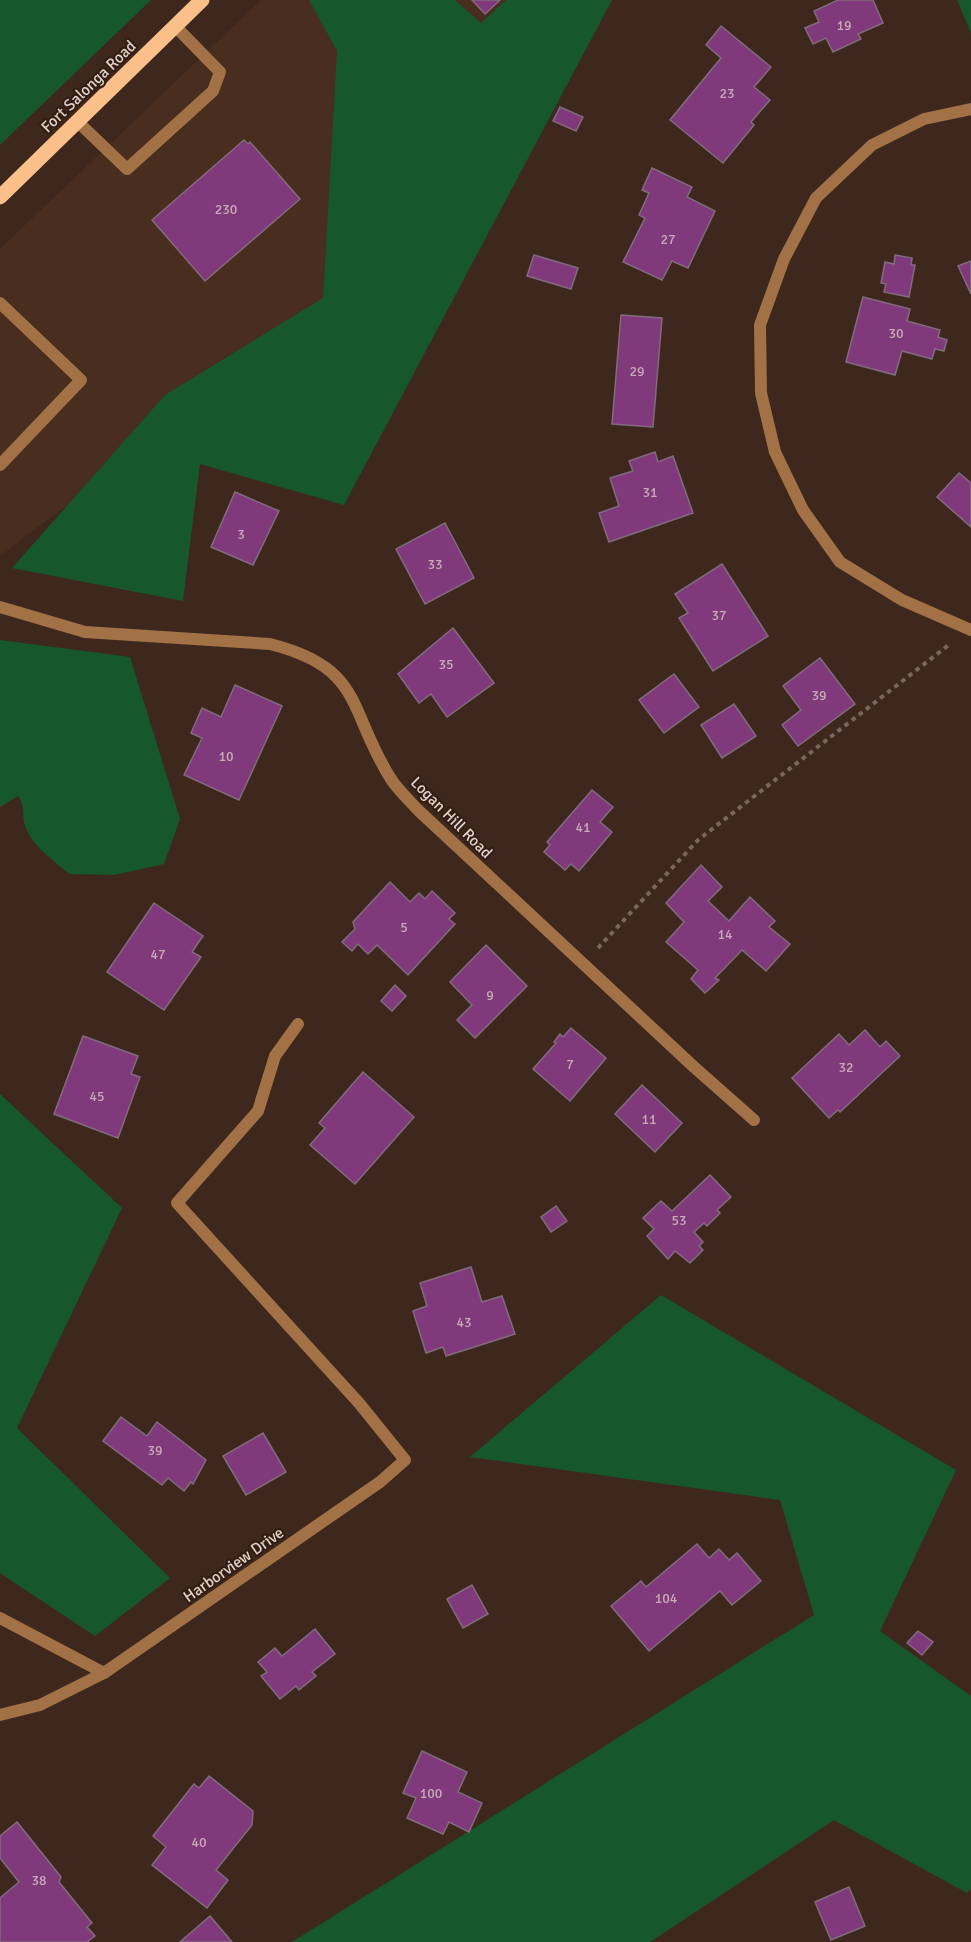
<svg xmlns="http://www.w3.org/2000/svg" width="971" height="1942" viewBox="0 0 971 1942" font-family="Signika,sans-serif">
<style>
.built{fill:#492d1f}
.green{fill:#16572c}
.building{fill:#80397a;stroke:#816c7e;stroke-width:1.5}
.lines{fill:none;stroke-linecap:round;stroke-linejoin:round}
.path{stroke:#7a665d;stroke-width:4;stroke-dasharray:4.5 4.5;stroke-linecap:butt}
.lane{stroke:#a27246;stroke-width:12}
.street{stroke:#a27246;stroke-width:12}
.primary{stroke:#fbc08a;stroke-width:15}
.labels{text-anchor:middle;stroke-width:4.5;stroke-linejoin:round;paint-order:stroke}
.number-label{font-size:14px;fill:#c8abb6}
.street-label{font-size:16px;fill:#e0d1ca;stroke:#341e14}
</style>
<rect width="100%" height="100%" fill="#3e281e"/>
<path class="built" d="M261 0H540L330 305 0 556V249Z"/>
<g class="green">
<path d="M0 0H151L0 145Z"/>
<path d="M309 0H455L481 23 506 0H612L344 505 200 464 183 601 12 568 165 395 323 298 337 51Z"/>
<path d="M957 0H971V33Z"/>
<path d="M0 640 130 657 180 819 164 864 114 875 69 874C55 861 33 847 26 828 21 817 26 807 18 796L0 807Z"/>
<path d="M0 1094 122 1208 17 1428 170 1578 95 1636 0 1573Z"/>
<path d="M661 1295 956 1470 880 1631 971 1696V1889L967 1893 834 1820 650 1942H292L814 1615 780 1500 470 1457Z"/>
</g>
<g class="building">
<path d="M472 0H500L485 14Z"/>
<path d="M838 0H873L883 23 858 34 861 39 833 52 826 38 813 44 805 28 819 22 814 11Z"/>
<path d="M721 26 771 67 754 87 770 100 751 122 754 125 723 163 670 120 721 58 706 45Z"/>
<path d="M560 107 583 117 576 131 553 121Z"/>
<path d="M244 140 248 144 250 142 300 199 205 281 152 220Z"/>
<path d="M652 168 692 187 687 197 715 211 688 268 672 261 662 280 623 262 645 218 639 215 649 193 642 190Z"/>
<path d="M534 255 578 268 571 289 527 276Z"/>
<path d="M895 255 912 258 911 265H915L909 297 884 292 886 284 881 283 885 262 894 264Z"/>
<path d="M971 261V294L958 266Z"/>
<path d="M863 297 910 309 907 321 940 330 938 337 947 340 944 351 935 349 932 359 902 351 895 375 846 362Z"/>
<path d="M621 315 662 318 653 427 612 424Z"/>
<path d="M655 452 658 462 673 456 693 513 609 542 599 513 619 506 610 478 633 471 629 461Z"/>
<path d="M959 473 971 483V527L937 497Z"/>
<path d="M235 492 279 511 253 565 211 547Z"/>
<path d="M445 523 474 578 425 604 396 549Z"/>
<path d="M722 564 768 636 713 671 679 618 688 613 675 594Z"/>
<path d="M453 628 494 683 447 717 431 694 419 703 398 674Z"/>
<path d="M820 658 855 704 798 746 782 725 801 710 783 686Z"/>
<path d="M674 674 699 707 664 733 639 700Z"/>
<path d="M235 685 282 706 239 800 184 775 202 738 191 733 202 708 221 717Z"/>
<path d="M734 704 756 736 722 758 701 725Z"/>
<path d="M592 790 613 807 600 822 612 832 579 871 571 864 565 870 544 852 550 845 547 842Z"/>
<path d="M701 865 722 887 708 901 729 921 750 897 775 921 769 927 790 944 766 971 742 950 715 978 719 980 705 993 691 979 698 970 666 942 684 922 666 903Z"/>
<path d="M390 882 410 902 419 893 425 899 432 891 455 913 449 919 455 924 408 975 377 945 368 954 358 944 352 951 342 942 355 929 353 922Z"/>
<path d="M154 903 203 936 192 952 201 957 164 1010 107 972Z"/>
<path d="M486 945 527 986 475 1038 457 1020 472 1005 450 982Z"/>
<path d="M395 985 406 996 392 1011 381 1001Z"/>
<path d="M571 1028 606 1058 570 1101 533 1069 556 1043 554 1042 560 1034 563 1037Z"/>
<path d="M865 1030 880 1047 886 1041 900 1056 840 1112 838 1110 829 1118 792 1078 839 1034 849 1045Z"/>
<path d="M83 1036 138 1056 131 1074 140 1077 118 1138 54 1114Z"/>
<path d="M363 1072 414 1117 355 1184 310 1145 325 1128 319 1123Z"/>
<path d="M642 1085 682 1123 655 1152 615 1114Z"/>
<path d="M710 1175 731 1197 717 1210 720 1213 707 1226 704 1223 694 1232 703 1242 699 1246 703 1250 690 1263 675 1251 668 1259 647 1236 654 1229 643 1218 661 1201 672 1211Z"/>
<path d="M556 1206 567 1221 551 1232 541 1217Z"/>
<path d="M471 1267 482 1302 502 1296 515 1334 446 1356 443 1347 426 1353 413 1311 427 1306 420 1283Z"/>
<path d="M121 1417 147 1436 157 1422 206 1460 193 1484 191 1482 184 1491 168 1478 162 1485 103 1441Z"/>
<path d="M263 1433 286 1472 246 1495 223 1456Z"/>
<path d="M697 1544 709 1558 719 1549 729 1560 737 1553 761 1581 732 1605 720 1591 649 1651 611 1606 641 1581 646 1587Z"/>
<path d="M472 1585 488 1614 463 1628 447 1599Z"/>
<path d="M315 1629 335 1654 312 1672 316 1676 299 1690 296 1686 280 1699 261 1676 267 1672 258 1662 275 1648 282 1656Z"/>
<path d="M918 1631 933 1642 922 1655 907 1643Z"/>
<path d="M422 1751 467 1772 458 1792 482 1803 469 1832 449 1822 443 1834 407 1818 416 1798 403 1793Z"/>
<path d="M209 1776 253 1811 252 1825 216 1870 228 1880 207 1908 152 1865 166 1847 153 1836 194 1784 199 1788Z"/>
<path d="M17 1822 61 1877 59 1882 92 1923 87 1927 95 1936 87 1942H0V1898L19 1882 0 1858V1836Z"/>
<path d="M849 1887 865 1926 831 1940 815 1902Z"/>
<path d="M210 1916 232 1942H180Z"/>
</g>
<g class="lines">
<path class="path" d="M598 948 698 840 950 644"/>
<g class="lane">
<path d="M78 122 127 169 213 91 220 72 175 26"/>
<path d="M0 303 81 380 0 465"/>
</g>
<g class="street">
<path d="M971 109 924 119 872 145 816 198 784 259 760 325 761 393 775 452 803 510 840 562 902 600 971 630"/>
<path d="M0 607 85 632 270 644C365 668 347 710 391 779 398 790 409 800 418 810L694 1067 754 1120"/>
<path d="M0 1618 104 1673 380 1482 405 1460 359 1403 177 1203 258 1111 275 1056 298 1024"/>
<path d="M0 1715 40 1705 104 1673"/>
</g>
<path class="primary" d="M0 197 202 0"/>
</g>
<g class="labels">
<g class="number-label">
<text x="844" y="30">19</text>
<text x="727" y="98">23</text>
<text x="226" y="214">230</text>
<text x="668" y="244">27</text>
<text x="896" y="338">30</text>
<text x="637" y="376">29</text>
<text x="650" y="497">31</text>
<text x="241" y="539">3</text>
<text x="435" y="569">33</text>
<text x="719" y="620">37</text>
<text x="446" y="669">35</text>
<text x="819" y="700">39</text>
<text x="226" y="761">10</text>
<text x="583" y="832">41</text>
<text x="404" y="932">5</text>
<text x="725" y="939">14</text>
<text x="158" y="959">47</text>
<text x="490" y="1000">9</text>
<text x="570" y="1069">7</text>
<text x="846" y="1072">32</text>
<text x="97" y="1101">45</text>
<text x="649" y="1124">11</text>
<text x="679" y="1225">53</text>
<text x="464" y="1327">43</text>
<text x="155" y="1455">39</text>
<text x="666" y="1603">104</text>
<text x="431" y="1798">100</text>
<text x="199" y="1847">40</text>
<text x="39" y="1885">38</text>
</g>
<g class="street-label">
<text transform="translate(88 86) rotate(-44)" y="6">Fort Salonga Road</text>
<text transform="translate(452 817) rotate(45)" y="6">Logan Hill Road</text>
<text transform="translate(233 1564) rotate(-35)" y="6">Harborview Drive</text>
</g>
</g>
</svg>
